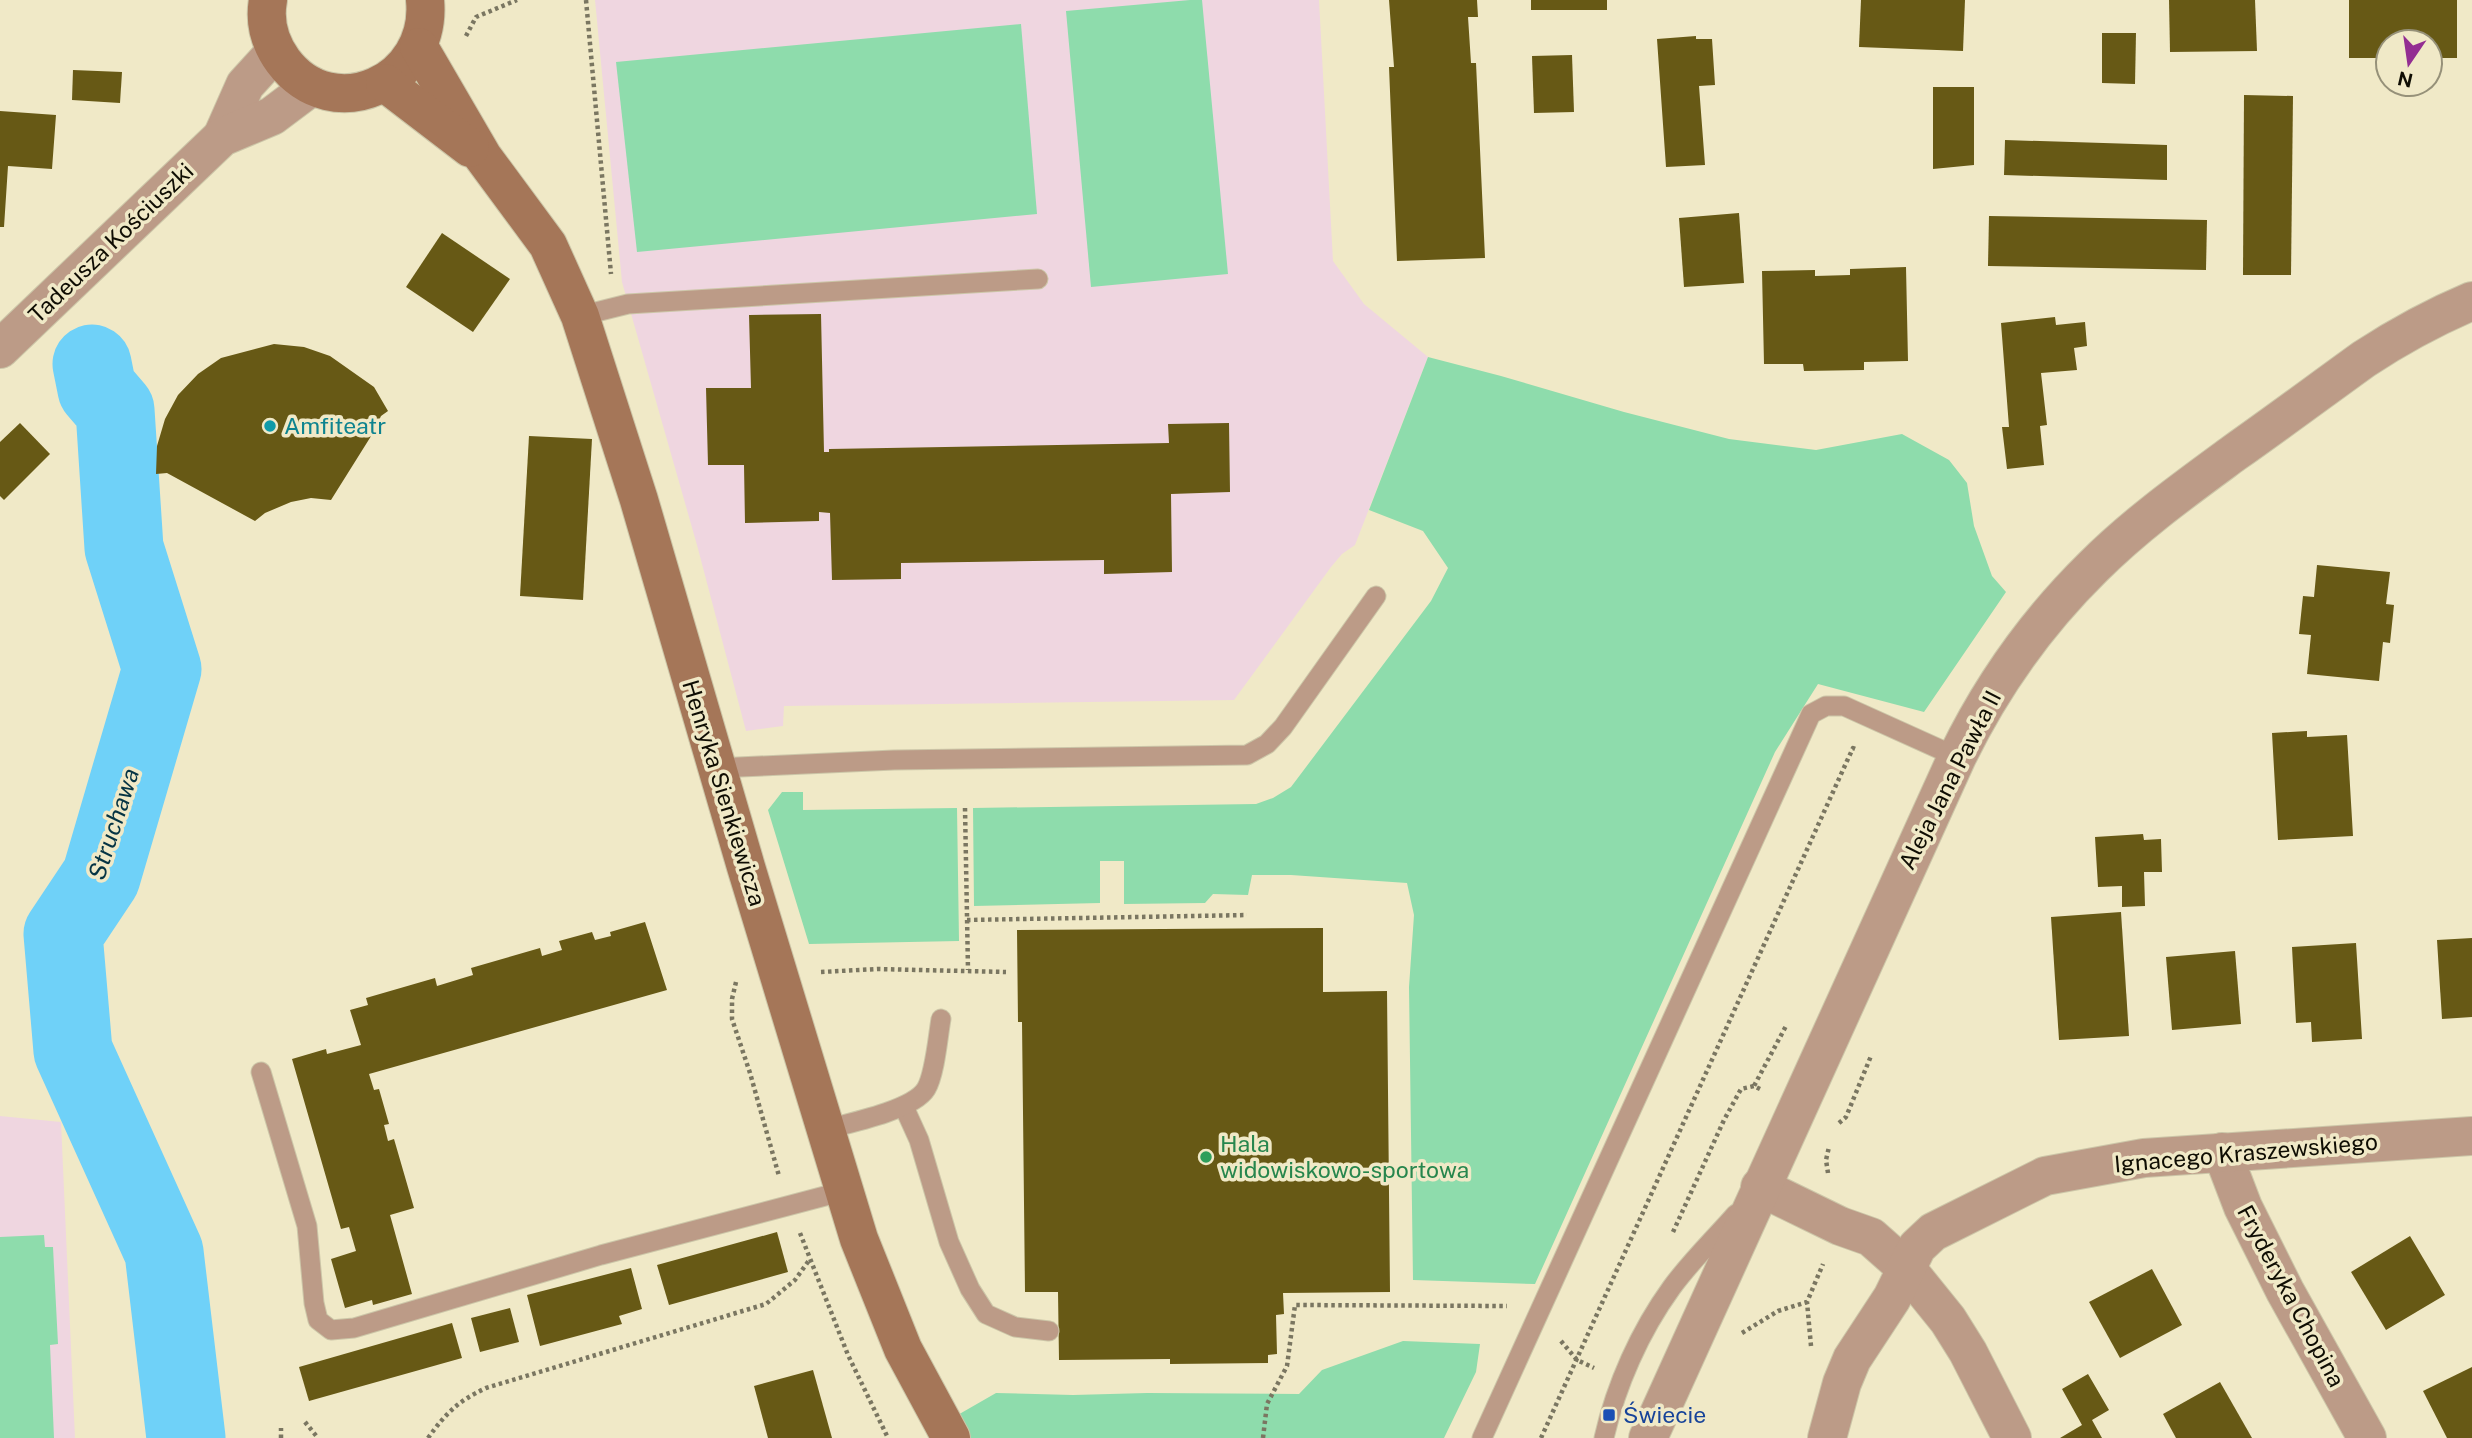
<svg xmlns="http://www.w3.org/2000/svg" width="2472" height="1438" viewBox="0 0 2472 1438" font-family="'Public Sans',sans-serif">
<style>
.education{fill:#efd6e0}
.green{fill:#8edcac}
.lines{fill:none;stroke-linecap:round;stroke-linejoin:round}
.river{stroke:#6fd1f8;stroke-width:79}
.building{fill:#675915}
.lane-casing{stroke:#ccc6a8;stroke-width:21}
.street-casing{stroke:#ccc6a8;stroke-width:40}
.secondary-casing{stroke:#ccc6a8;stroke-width:40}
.path{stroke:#7a7661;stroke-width:4.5;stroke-dasharray:3.5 3.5;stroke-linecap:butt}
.lane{stroke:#bc9b87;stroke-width:19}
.street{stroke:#bc9b87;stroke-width:38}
.secondary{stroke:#a57658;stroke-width:38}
.culture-dot{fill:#0f9aa8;stroke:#f0e9c7;stroke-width:2.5}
.leisure-dot{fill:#2e9e5b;stroke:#f0e9c7;stroke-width:2.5}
.transit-dot{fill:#1a4fb4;stroke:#f0e9c7;stroke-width:2.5}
.labels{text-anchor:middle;stroke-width:7;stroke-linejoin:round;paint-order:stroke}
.street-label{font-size:23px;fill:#0f0d03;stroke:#f0e9c7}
.culture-label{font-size:23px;fill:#0d838f;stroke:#f0e9c7;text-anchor:start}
.leisure-label{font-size:23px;fill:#27864d;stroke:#f0e9c7;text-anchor:start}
.transit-label{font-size:23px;fill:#164399;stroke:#f0e9c7;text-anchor:start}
.water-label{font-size:24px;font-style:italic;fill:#053444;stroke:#f0e9c7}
</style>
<rect width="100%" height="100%" fill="#f0e9c7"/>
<g class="education">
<path d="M595 0H1319L1333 261 1364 304 1428 357 1355 545 1342 554 1331 567 1234 700 784 706 783 726 746 731 697 545 622 282Z"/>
<path d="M0 1116 61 1122 75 1438H0Z"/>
</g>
<g class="green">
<path d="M1190 0H1202L1228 274 1091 287 1066 11Z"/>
<path d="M1021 24 1037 214 637 252 616 62Z"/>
<path d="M1428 357 1501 376 1624 412 1729 439 1816 450 1902 434 1949 460 1967 483 1974 526 1992 576 2006 592 1924 712 1818 684 1775 752 1535 1284 1413 1280 1409 987 1414 915 1407 883 1291 875H1252L1248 895 1213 894 1205 903 1124 904V861H1100V903L974 906 973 808 1256 804 1273 798 1291 787 1431 601 1448 568 1423 531 1369 510Z"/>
<path d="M782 792H803V810L957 808 959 941 809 944 768 810Z"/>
<path d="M44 1235 45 1247H53L58 1344 50 1345 54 1438H0V1237Z"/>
<path d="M1403 1341 1480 1344 1476 1372 1444 1438H954L942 1424 996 1393 1073 1395 1147 1393 1299 1394 1322 1370Z"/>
</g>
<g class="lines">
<path class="river" d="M92 364 97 389 115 410 124 548 162 669 101 877 63 934 73 1051 164 1252 186 1438"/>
</g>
<g class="building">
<path d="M1389 0H1477L1478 17H1468L1471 63H1476L1485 258 1397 261 1389 67H1394Z"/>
<rect x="1531" y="0" width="76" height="10"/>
<path d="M1861 0H1965L1963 51 1859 47Z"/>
<path d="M2169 0H2255L2257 51 2170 52Z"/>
<path d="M2349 0H2457V58H2430V42H2388V58H2349Z"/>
<path d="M2102 33H2136L2135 84 2102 83Z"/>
<path d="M1696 36V39H1712L1715 85 1699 86 1705 165 1666 167 1657 39Z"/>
<path d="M1572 55 1574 112 1534 113 1532 56Z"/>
<path d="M73 70 122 72 120 103 72 100Z"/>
<path d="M1933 87H1974V165L1933 169Z"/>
<path d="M2244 95 2293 96 2291 275H2243Z"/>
<path d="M0 111 56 115 52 169 8 166 4 227H0Z"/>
<path d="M2005 140 2167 145V180L2004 175Z"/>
<path d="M1739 213 1744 283 1684 287 1679 218Z"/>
<path d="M1989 216 2207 220 2206 270 1988 266Z"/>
<path d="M442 233 510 279 473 332 406 287Z"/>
<path d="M1906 267 1908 361 1864 362V370L1804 371 1803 364H1764L1762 271 1815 270V276L1850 275V269Z"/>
<path d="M821 314 824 452H829V449L1169 443 1168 424 1229 423 1230 492 1171 494 1172 572 1104 574V560L901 563V579L832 580 830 513 819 512V521L745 523 744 465H708L706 388H751L749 315Z"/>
<path d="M2055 317 2056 325 2085 322 2087 346 2074 348 2077 370 2041 373 2047 425 2040 426 2044 465 2007 469 2002 427H2009L2001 323Z"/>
<path d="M274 344 304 347 330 356 374 387 388 411 381 416 373 433 331 500 311 498 291 502 265 513 255 521 167 473 156 474 157 446 165 419 178 395 198 374 221 358Z"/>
<path d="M20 423 50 454 4 500 0 496V442Z"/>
<path d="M529 436 592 439 583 600 520 596Z"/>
<path d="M2317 565 2390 572 2386 604 2394 605 2390 643 2383 642 2379 681 2307 674 2311 635 2299 634 2303 596 2314 597Z"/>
<path d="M2307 731V737L2347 735 2353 836 2278 840 2272 733Z"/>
<path d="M2143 834 2144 840 2161 839 2162 872H2144L2145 906 2122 907V886L2098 887 2095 837Z"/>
<path d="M2121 912 2129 1036 2059 1040 2051 917Z"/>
<path d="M645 922 667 990 369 1074 374 1090 379 1089 389 1124 384 1125 388 1141 394 1139 414 1208 390 1215 412 1294 373 1305 372 1300 345 1308 331 1259 356 1251 349 1227 341 1229 292 1059 326 1049 327 1054 361 1045 350 1010 368 1005 366 998 435 978 437 986 473 975 471 968 540 948 542 956 562 950 559 941 592 932 595 940 611 936 610 932Z"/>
<path d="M1323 928V992L1387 991 1390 1292 1283 1293 1284 1314 1276 1315 1277 1354 1268 1355V1363L1170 1364V1359L1059 1360 1058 1292H1025L1022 1022H1018L1017 930Z"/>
<path d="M2472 938V1017L2442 1019 2437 940Z"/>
<path d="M2356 943 2362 1039 2312 1042 2311 1022 2296 1023 2292 947Z"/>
<path d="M2235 951 2241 1024 2172 1030 2166 957Z"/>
<path d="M777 1232 788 1272 669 1305 657 1265Z"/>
<path d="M2410 1236 2445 1295 2386 1330 2351 1272Z"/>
<path d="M631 1268 642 1309 619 1316 622 1324 540 1346 527 1295Z"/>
<path d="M2152 1269 2182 1325 2120 1358 2089 1302Z"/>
<path d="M510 1308 519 1342 480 1352 471 1318Z"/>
<path d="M452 1323 462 1358 309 1401 299 1367Z"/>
<path d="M2472 1367V1438H2447L2423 1391Z"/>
<path d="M813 1370 832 1438H768L754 1386Z"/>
<path d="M2088 1374 2109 1410 2092 1420 2102 1438H2060L2082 1425 2062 1389Z"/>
<path d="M2220 1382 2252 1438H2176L2163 1414Z"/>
</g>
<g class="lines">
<defs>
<g id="lane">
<path d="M580 316 628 304 1038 279"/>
<path d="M717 768 894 760 1247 755 1267 744 1283 727 1376 596"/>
<path d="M261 1072 307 1226 314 1303 318 1320 331 1330 354 1328 601 1255 844 1191"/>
<path d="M904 1107 919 1140 949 1242 970 1289 986 1314 1015 1327 1049 1331"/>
<path d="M826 1129C850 1123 913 1110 926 1089 935 1074 938 1036 941 1019"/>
<path d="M1482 1438 1811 714 1826 706H1844L1957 757"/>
<path d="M1604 1438C1616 1385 1640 1331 1672 1287 1691 1261 1715 1238 1736 1214"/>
</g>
<g id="street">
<path d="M222 137 245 85 276 51"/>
<path d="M0 349 222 137 272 116 312 86"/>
<path d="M2222 1152 2243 1207 2285 1291 2367 1438"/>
<path d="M1760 1187 1840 1226 1871 1237 1906 1268 1948 1320 1968 1352 2012 1438"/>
<path d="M1648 1438 1957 757C1991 687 2037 622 2093 567 2136 524 2185 489 2234 453 2278 422 2321 390 2364 359 2399 336 2434 317 2472 301"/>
<path d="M1827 1438 1842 1383 1852 1359 1892 1298 1917 1247 1933 1232 2045 1176 2144 1158 2472 1136"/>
</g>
<g id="secondary">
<path d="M268 0C264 22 270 43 283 61 333 128 433 82 425 0"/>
<path d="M419 47 483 157 548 245 580 316 639 500 746 867 859 1239 903 1349 951 1438"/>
<path d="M385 83 470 148"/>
</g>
</defs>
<use href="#lane" class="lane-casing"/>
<use href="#street" class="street-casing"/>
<use href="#secondary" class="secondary-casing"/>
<g class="path">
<path d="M586 0 611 274"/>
<path d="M466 36 476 17 517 0"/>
<path d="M965 808 968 970"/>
<path d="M967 920 1247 915"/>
<path d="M821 972 877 969 1006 972"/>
<path d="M736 982 732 999V1019L750 1073 779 1176"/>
<path d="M1760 1089 1754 1086 1786 1026"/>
<path d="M1839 1123 1846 1117 1871 1056"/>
<path d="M1828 1173 1826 1160 1829 1147"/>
<path d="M1673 1232 1724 1120 1741 1089 1754 1086"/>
<path d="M800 1233 848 1355 888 1438"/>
<path d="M1742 1333 1778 1311 1807 1302"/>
<path d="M1561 1341 1577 1360 1594 1368"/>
<path d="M1811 1346 1807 1302 1823 1264"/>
<path d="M305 1422 318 1438"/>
<path d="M281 1438V1428"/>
<path d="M428 1438C446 1413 458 1401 486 1388L766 1304 795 1280 810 1259"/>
<path d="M1263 1438 1267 1404 1287 1366 1295 1305 1507 1306"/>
<path d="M1541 1438 1847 761 1853 748 1858 750"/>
</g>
<use href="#lane" class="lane"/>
<use href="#street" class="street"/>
<use href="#secondary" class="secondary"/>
</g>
<circle class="culture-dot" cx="270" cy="426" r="7"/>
<circle class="leisure-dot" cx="1206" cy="1157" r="7"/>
<rect class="transit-dot" x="1602" y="1408" width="14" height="14" rx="3.5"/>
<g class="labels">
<g class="street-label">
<text transform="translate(111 243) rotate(-44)" y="8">Tadeusza Kościuszki</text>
<text transform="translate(1950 780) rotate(-63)" y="8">Aleja Jana Pawła II</text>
<text transform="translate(724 793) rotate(73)" y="8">Henryka Sienkiewicza</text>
<text transform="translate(2246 1153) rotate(-5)" y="8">Ignacego Kraszewskiego</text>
<text transform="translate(2291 1296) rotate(62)" y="8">Fryderyka Chopina</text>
</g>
<g class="culture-label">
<text x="284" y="434">Amfiteatr</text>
</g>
<g class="leisure-label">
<text x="1220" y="1152">Hala<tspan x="1220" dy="26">widowiskowo-sportowa</tspan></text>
</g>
<g class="transit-label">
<text x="1623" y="1423">Świecie</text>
</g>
<g class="water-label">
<text transform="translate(114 824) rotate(-72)" y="8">Struchawa</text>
</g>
</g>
<g transform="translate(2409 63) rotate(193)"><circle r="33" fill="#f0e9c7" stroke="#969179" stroke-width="2"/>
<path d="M0-5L12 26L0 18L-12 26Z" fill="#932d92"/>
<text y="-10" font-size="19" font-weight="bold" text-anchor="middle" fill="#0f0d03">N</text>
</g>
</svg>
